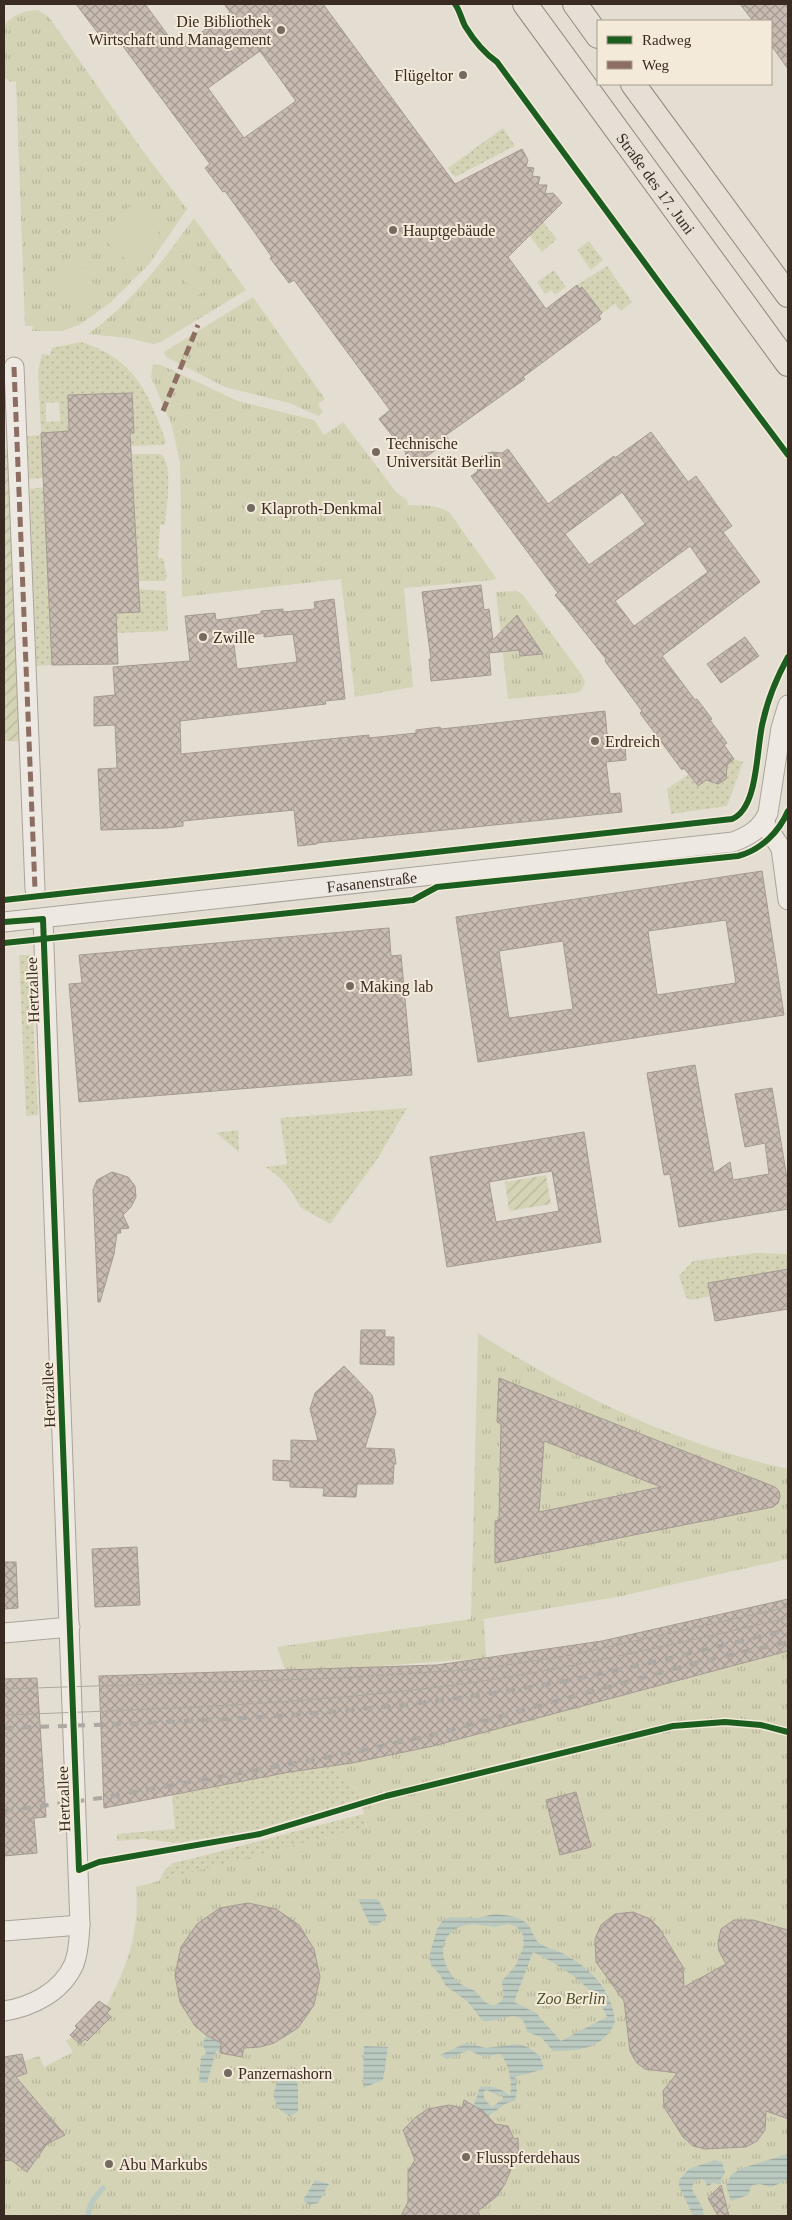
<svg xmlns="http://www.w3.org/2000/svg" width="792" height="2220" viewBox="0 0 792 2220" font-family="'Times New Roman',serif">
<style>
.grass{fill:url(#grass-dots);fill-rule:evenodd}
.park{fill:url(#park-tufts)}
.garden{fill:url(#garden-furrows)}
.pitch{fill:#d4d3b5}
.water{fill:url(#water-rules);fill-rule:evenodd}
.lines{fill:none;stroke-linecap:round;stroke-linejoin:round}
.stream{stroke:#bbcac0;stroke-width:5.5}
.building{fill:url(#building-cross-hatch);stroke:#a59a91;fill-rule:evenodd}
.minor-casing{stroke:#aaa39a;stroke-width:21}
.major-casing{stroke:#908981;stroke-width:26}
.minor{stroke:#ede9e2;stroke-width:19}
.major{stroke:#e5dfd5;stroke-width:24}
.tram{stroke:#ada8a2;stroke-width:1}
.rail{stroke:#ada8a2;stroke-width:4;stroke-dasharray:9 9;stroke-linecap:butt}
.quiet{stroke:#8d6e63;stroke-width:5;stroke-dasharray:10 5;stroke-linecap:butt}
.cycleway-casing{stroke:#f4ead9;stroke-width:9}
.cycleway{stroke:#1b5e20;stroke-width:6}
.poi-dot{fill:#756a60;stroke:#f4ead9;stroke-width:2}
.labels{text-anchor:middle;stroke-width:4;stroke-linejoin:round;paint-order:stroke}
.poi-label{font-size:16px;fill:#392b22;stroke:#f4ead9;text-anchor:start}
.street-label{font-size:16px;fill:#392b22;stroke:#f4ead9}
.park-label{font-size:16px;font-style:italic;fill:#4c542a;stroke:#f4ead9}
</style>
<defs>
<pattern id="grass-dots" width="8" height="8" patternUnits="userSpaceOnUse" patternTransform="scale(1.25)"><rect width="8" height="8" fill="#d4d3b5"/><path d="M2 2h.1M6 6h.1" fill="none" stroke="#b7b59b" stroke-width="1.8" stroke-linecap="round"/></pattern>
<pattern id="park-tufts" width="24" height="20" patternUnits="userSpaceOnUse" patternTransform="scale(1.25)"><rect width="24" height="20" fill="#d4d3b5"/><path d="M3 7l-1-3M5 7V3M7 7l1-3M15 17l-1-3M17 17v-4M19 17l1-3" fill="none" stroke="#b7b59b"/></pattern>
<pattern id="garden-furrows" width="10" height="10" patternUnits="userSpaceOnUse" patternTransform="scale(1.25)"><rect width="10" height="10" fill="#d4d3b5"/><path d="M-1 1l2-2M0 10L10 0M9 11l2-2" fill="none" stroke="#b7b59b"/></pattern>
<pattern id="water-rules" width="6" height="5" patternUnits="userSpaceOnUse" patternTransform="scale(1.25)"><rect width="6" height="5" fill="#bbcac0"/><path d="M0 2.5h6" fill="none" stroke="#99a49c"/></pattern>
<pattern id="building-cross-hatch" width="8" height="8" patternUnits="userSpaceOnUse" patternTransform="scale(1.25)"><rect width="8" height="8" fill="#c8bcb2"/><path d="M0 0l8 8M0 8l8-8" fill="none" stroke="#a39990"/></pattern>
</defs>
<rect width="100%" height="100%" fill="#e4ded2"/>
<g class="grass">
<path d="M503 128 515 146 455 177 448 168Z"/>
<path d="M543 222 557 239 542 252 529 235Z"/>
<path d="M589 241 603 260 591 270 577 250Z"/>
<path d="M607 266 632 302 621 311 615 304 602 313 582 287 579 289 577 285Z"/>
<path d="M554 270 566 287 555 295 552 290 545 294 537 282Z"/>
<path d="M81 342C134 358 149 393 166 442L164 445 131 446V433H134L132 393 68 395 69 431 41 433 38 371 42 354 50 355 52 348ZM59 402 60 421 46 422V403Z"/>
<path d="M41 435 43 478 29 479 27 436Z"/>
<path d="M132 454H161C174 464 166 509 165 525H160L158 558H163L167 576 165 581H138Z"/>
<path d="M44 487 52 665 36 666 30 489Z"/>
<path d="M138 589 166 591 168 631 117 633 116 613 139 612Z"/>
<path d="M734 759 743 762 727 806 671 814 667 789 689 774 697 786 707 779 714 784 723 782 727 774 724 766Z"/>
<path d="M19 955H30L38 1115 26 1116Z"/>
<path d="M407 1108 378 1158 330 1224 300 1207 292 1192 281 1179 266 1167 287 1164 280 1118Z"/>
<path d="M238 1130 239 1152 216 1133Z"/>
<path d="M756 1253 788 1254V1269L709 1283 711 1296 691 1300 686 1297 679 1276 693 1261Z"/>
<path d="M329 1767 358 1791 361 1799 256 1830 177 1843 143 1839 117 1841V1834L175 1829 172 1795 290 1772Z"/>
<path d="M364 1814 367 1827 159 1881 165 1870 173 1863C237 1848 300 1829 364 1814Z"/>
</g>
<g class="park">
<path d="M38 10 49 17 140 147 187 209 150 263 110 303 79 325 61 331H32L33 326H25L16 81 11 82 4 77V25C13 15 25 10 38 10Z"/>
<path d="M194 218 246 290 161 342 154 344 128 338 88 334C132 303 163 261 194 218Z"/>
<path d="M253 297 325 399 318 404 323 412 319 416 289 403 225 387 166 357 164 352Z"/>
<path d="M153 364 161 365 238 401 314 420 324 435 343 422 396 492 407 500 408 505C424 506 436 504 450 513L496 578 493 580 404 588 413 687 355 697 341 579 182 597 180 462 172 426 151 377Z"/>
<path d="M517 591 523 595 582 675 585 682 581 691 575 693 508 699 496 592Z"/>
<path d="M478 1333C574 1395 676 1444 788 1469V1559L617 1597 484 1619 486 1658 354 1668 378 1758 433 1746 788 1651V2216H4V2057L22 2054 24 2061 39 2056 44 2067 73 2052 66 2041 80 2032 75 2026 99 2001 106 2006C127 1969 140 1930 136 1887L367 1826 358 1791 329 1767 328 1753 285 1670 277 1647 471 1619Z"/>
</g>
<g class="garden">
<path d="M9 448 22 741H4V449Z"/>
<path d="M546 1175 551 1204 509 1211 505 1182Z"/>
</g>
<g class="pitch">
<path d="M138 197 167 223 131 264 102 238Z"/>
<path d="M191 258 210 287 195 297 176 267Z"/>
<path d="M82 263 103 300 77 315 55 278Z"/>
</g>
<g class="water">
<path d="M358 1899H378L387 1916 377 1926 370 1925Z"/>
<path d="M494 1914C506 1915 521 1916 529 1926 533 1931 534 1939 539 1943 546 1948 556 1950 564 1954 591 1969 612 1989 615 2022 604 2049 578 2051 553 2051L541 2037 527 2032C523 2003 501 2023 483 2021L467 2001 446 1986 440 1975 431 1965 429 1957 437 1929 443 1920 451 1917 477 1918ZM473 1924 495 1927 509 1924 517 1927 523 1935 524 1945 516 1965 502 1981C502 1992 508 2001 494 2005 485 2005 482 1998 476 1992 470 1987 462 1987 456 1980 435 1958 439 1927 473 1924ZM533 1952C561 1966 595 1986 607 2017L561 2041 536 2013 514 2002Z"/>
<path d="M206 2035 222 2044 221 2051H216L207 2083 199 2082 201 2056 206 2054 205 2049 202 2045Z"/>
<path d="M466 2043 486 2048 518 2044 528 2047 540 2056 544 2069 515 2077 517 2090 515 2101 507 2103 488 2116 474 2105 480 2087C489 2084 505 2090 510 2096 513 2085 509 2062 500 2054L483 2057 469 2050 447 2059 440 2055ZM487 2090 497 2095 502 2094 503 2099 492 2107 484 2099V2091Z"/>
<path d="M364 2046 388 2047 383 2080 363 2088Z"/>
<path d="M288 2072 294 2073 298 2086V2112L289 2116 278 2108 273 2095 279 2076Z"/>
<path d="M784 2155H788V2180L771 2187 760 2184 752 2185 748 2195 731 2201 726 2186 731 2175 740 2169Z"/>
<path d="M715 2160 722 2162 725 2173 721 2179V2184L712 2183 708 2187 704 2180 701 2179 693 2183 692 2189 703 2209 704 2216H693L679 2186V2180L689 2169Z"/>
<path d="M315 2180 329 2184 318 2203 309 2205 303 2200Z"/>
</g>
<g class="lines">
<path class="stream" d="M88 2216C89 2204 95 2197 103 2188"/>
</g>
<g class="building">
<path d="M76 4H145L178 49 230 12 224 4H323L455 184 522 149 528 160 526 167 534 168 532 176 540 177 538 185H547L545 194 553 193 562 203 508 257 546 309 577 285 579 289 582 287 602 313 599 316 601 319 523 377 525 379 446 435 449 440 414 466 405 454 406 453 379 419 390 410 294 280 289 283 270 258 272 257 225 191 223 192 205 168 210 164 114 34 104 41ZM260 51 296 101 244 138 208 88Z"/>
<path d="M740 4H788V69L771 45V21H753Z"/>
<path d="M132 393 134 433H130L140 612 116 613 118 664 52 665 41 433 69 431 68 395Z"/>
<path d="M651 432 688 482 696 476 732 526 723 532 760 582 662 656 695 700 697 699 712 719 710 720 727 743 724 745 734 759 727 765 726 779 718 784 706 780 698 786 684 768 682 770 640 713 642 711 605 661 606 659 565 607 555 595 558 593 471 476 477 472 480 458 484 454 492 452 502 453 508 449 548 504 614 456 615 458ZM622 492 645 524 589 565 565 534ZM690 546 708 572 634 626 615 601Z"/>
<path d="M481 585 484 610 489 609 493 640 517 615 543 654 520 656 519 650 489 653 491 675 431 681 429 659H431L422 592Z"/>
<path d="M334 599 345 699 325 701 326 704 180 721 181 754 369 735V738L416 733V730L440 727 441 729 605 711 608 745 625 744 626 760 606 762 610 794 620 793 622 812 317 843V844L298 846 294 810 183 821V826L166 828 101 830 98 769 117 768 115 725 94 726V697L115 695 113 667 190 661 185 616 215 613 216 620 261 614V611L283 609V612L315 609 314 602ZM264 633V637L293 634 297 662 237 669 233 637Z"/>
<path d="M745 637 759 656 721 683 707 664Z"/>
<path d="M762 871 784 1015 478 1062 456 917ZM726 920 736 983 657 995 648 931ZM563 941 573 1009 509 1018 499 951Z"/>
<path d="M389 928 391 956 401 955 412 1075 79 1102 69 984 82 983 79 955Z"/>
<path d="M695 1065 714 1173 730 1162 733 1180 769 1174 765 1143 745 1147 735 1094 772 1088 788 1184V1209L679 1227 670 1174 664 1175 647 1073Z"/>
<path d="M584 1132 601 1242 447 1267 430 1157ZM552 1171 559 1211 496 1222 489 1182Z"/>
<path d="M112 1172 128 1177 135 1186 136 1197 131 1207 123 1215 129 1228 120 1229 121 1233H117L114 1254 100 1302H98L93 1190 97 1180Z"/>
<path d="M788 1269V1309L715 1321 708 1283Z"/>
<path d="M361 1330H385V1337H394V1365L360 1364Z"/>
<path d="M344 1366 372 1395 376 1412 365 1448 394 1449 396 1464H394L393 1484H357L356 1497 323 1496 324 1488 290 1487V1481L273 1480V1460L291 1461V1440L318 1441 310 1409 315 1393Z"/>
<path d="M499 1378 775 1487 779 1491 780 1497 778 1503 773 1507 495 1563V1521L499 1520 501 1424 497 1422ZM544 1441 661 1487 539 1512Z"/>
<path d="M137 1547 140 1605 95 1607 92 1549Z"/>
<path d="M4 1562H16L18 1608 4 1609Z"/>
<path d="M788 1599V1651L433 1746 352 1763 290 1772 104 1808 99 1676 437 1665 602 1641Z"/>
<path d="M37 1678 46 1817 34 1818 37 1853 4 1856V1679Z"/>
<path d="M576 1792 591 1847 560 1855 546 1800Z"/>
<path d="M248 1903 276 1909 299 1925 314 1949 320 1977 314 2005 298 2028 274 2043 260 2047 244 2048 242 2057 220 2053 221 2043 206 2035 195 2026 180 2002 175 1975 181 1947 197 1924 220 1908Z"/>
<path d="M633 1912 650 1919 659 1928 683 1967 684 1987 726 1964 719 1951 718 1943 721 1929 734 1920H753L788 1930V2119L766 2111 765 2130 757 2141 746 2147 705 2149 693 2146 683 2137 664 2107 663 2091 677 2073 645 2069 637 2063 630 2051 624 2001 596 1962 595 1939 601 1925 615 1914Z"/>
<path d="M99 2001 111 2009 107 2013 111 2017 87 2041 85 2039 80 2044 70 2035 77 2028 75 2026Z"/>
<path d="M22 2054 27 2073 16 2077 65 2135 47 2144 27 2172 11 2160 4 2161V2057Z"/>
<path d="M464 2100 483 2111 495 2124 508 2126 514 2139 518 2138 519 2162 513 2164 505 2184 496 2197 478 2211 480 2216H401L408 2202V2171L415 2160 403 2130 416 2117 428 2109 449 2105 462 2108Z"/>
<path d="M721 2185 729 2216H718L708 2198Z"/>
</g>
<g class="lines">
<defs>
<g id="minor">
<path d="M14 367 35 889"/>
<path d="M764 823 781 848 788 900"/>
<path id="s1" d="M4 922 733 842C749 836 761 829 768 813L781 728 788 705"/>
<path d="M4 1633 70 1627"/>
<path d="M4 1931 80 1925"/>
<path d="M4 2011C31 2007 62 1992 74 1964 79 1952 79 1938 80 1925L43 919"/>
</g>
<g id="major">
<path id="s2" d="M525 4 788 364"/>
<path d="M575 4 598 36"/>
<path d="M633 84 788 295"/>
</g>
</defs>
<use href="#minor" class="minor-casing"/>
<use href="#major" class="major-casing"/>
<use href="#minor" class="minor"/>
<use href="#major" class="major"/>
<g class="tram">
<path d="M4 1689 336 1678 480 1669 571 1655 788 1607"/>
<path d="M4 1715C162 1709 319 1704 476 1682 580 1667 686 1641 788 1618"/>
</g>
<g class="rail">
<path d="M4 1728C189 1722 376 1716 559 1682 636 1668 712 1647 788 1630"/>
<path d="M4 1811 101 1798 346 1754 440 1733 703 1661 788 1642"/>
</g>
<g class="quiet">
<path d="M14 367 35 889"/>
<path d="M163 411 198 325"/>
</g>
<defs>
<g id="cycleway">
<path d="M455 4C460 11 461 18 465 26 473 39 484 53 497 62L666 292 788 455"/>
<path d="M4 900 732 819C759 808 756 747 763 721 768 698 777 677 788 657"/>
<path d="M4 922 43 919 79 1870 99 1862 260 1834 386 1796 673 1726 725 1722 761 1725 788 1732"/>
<path d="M4 943 413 900 437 887 738 856C761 850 779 832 788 811"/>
</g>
</defs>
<use href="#cycleway" class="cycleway-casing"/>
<use href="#cycleway" class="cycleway"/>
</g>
<g class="poi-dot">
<circle cx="281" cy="30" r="5"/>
<circle cx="463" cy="75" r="5"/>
<circle cx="393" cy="230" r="5"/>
<circle cx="376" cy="452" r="5"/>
<circle cx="251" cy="508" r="5"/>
<circle cx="203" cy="637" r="5"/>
<circle cx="595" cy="741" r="5"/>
<circle cx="350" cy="986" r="5"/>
<circle cx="228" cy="2073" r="5"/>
<circle cx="466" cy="2157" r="5"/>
<circle cx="109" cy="2164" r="5"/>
</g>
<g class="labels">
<g class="poi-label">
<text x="271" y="27" text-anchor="end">Die Bibliothek<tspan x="271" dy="18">Wirtschaft und Management</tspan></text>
<text x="453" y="81" text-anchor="end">Flügeltor</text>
<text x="403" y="236">Hauptgebäude</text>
<text x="386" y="449">Technische<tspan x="386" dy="18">Universität Berlin</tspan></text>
<text x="261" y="514">Klaproth-Denkmal</text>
<text x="213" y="643">Zwille</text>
<text x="605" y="747">Erdreich</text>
<text x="360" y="992">Making lab</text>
<text x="238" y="2079">Panzernashorn</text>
<text x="476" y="2163">Flusspferdehaus</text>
<text x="119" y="2170">Abu Markubs</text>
</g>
<g class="street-label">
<text dy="6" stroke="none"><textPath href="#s2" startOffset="222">Straße des 17. Juni</textPath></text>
<text dy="6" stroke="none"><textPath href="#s1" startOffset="370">Fasanenstraße</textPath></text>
<text transform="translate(32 990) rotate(-92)" y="6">Hertzallee</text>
<text transform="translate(48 1395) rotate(-92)" y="6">Hertzallee</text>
<text transform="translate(63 1799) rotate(-92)" y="6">Hertzallee</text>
</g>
<g class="park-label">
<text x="571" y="2004">Zoo Berlin</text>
</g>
</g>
<rect width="792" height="2220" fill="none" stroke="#392b22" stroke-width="10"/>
<rect x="597" y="20" width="175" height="65" fill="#f4ead9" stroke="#a99e90"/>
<rect x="607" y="36" width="25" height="8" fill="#1b5e20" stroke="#a99e90"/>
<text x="642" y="45" font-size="15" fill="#392b22">Radweg</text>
<rect x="607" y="61" width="25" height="8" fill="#8d6e63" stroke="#a99e90"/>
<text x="642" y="70" font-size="15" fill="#392b22">Weg</text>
</svg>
